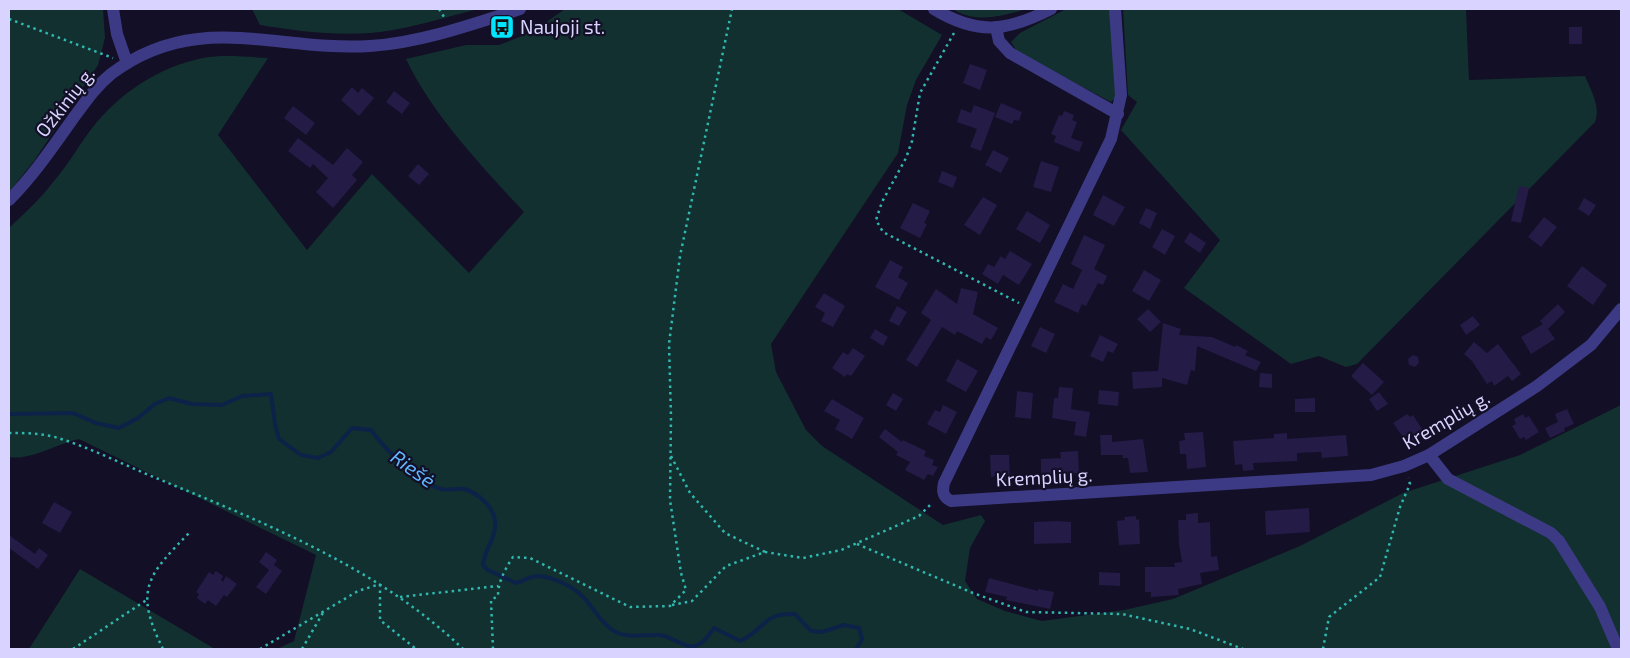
<svg xmlns="http://www.w3.org/2000/svg" width="1630" height="658" viewBox="0 0 1630 658" font-family="'Exo 2',sans-serif">
<style>
.green{fill:#12302f}
.lines{fill:none;stroke-linecap:round;stroke-linejoin:round}
.stream{stroke:#0c2248;stroke-width:4}
.building{fill:#241b47}
.path{stroke:#2fb8b0;stroke-width:2.5;stroke-dasharray:2.5 4;stroke-linecap:butt}
.minor{stroke:#3d3a85;stroke-width:12}
.labels{text-anchor:middle;stroke-width:4.5;stroke-linejoin:round;paint-order:stroke}
.poi-label{font-size:19px;fill:#d9d4ff;stroke:#130f26;text-anchor:start}
.street-label{font-size:19px;fill:#d9d4ff;stroke:#130f26}
.water-label{font-size:20px;font-style:italic;fill:#62b6ff;stroke:#130f26}
</style>
<rect width="100%" height="100%" fill="#130f26"/>
<g class="green">
<path d="M9 9H103L105 38 98 65 34 161 9 192Z"/>
<path d="M252 9H478C450 16 422 25 393 30 349 38 303 32 260 25Z"/>
<path d="M565 9H898L942 35 916 80 907 105 898 153 771 344 776 372 806 430 822 446 943 525 981 515 985 521 970 548 965 581 977 599 1005 611 1042 621 1124 610 1173 599 1300 546 1403 493 1520 455 1621 405V649H277L294 641 316 555 79 439C57 444 29 461 9 457V228C25 213 41 198 54 181 68 165 79 145 92 128 120 93 158 67 203 58 224 54 246 57 268 58L218 135 307 250 372 174 469 273 524 212C484 169 431 113 406 59L466 45H499L532 32Z"/>
<path d="M953 9H1027C1002 16 975 24 953 9Z"/>
<path d="M1066 9H1111L1116 97 1111 102 1018 53 1011 42 1020 33Z"/>
<path d="M1123 9H1466L1469 80 1585 76C1591 91 1601 106 1595 122L1357 364 1346 367 1319 356 1291 364 1184 288 1220 240 1121 130 1137 102 1128 95Z"/>
<path d="M80 569 215 649H29Z"/>
</g>
<g class="lines">
<path class="stream" d="M9 414 73 413 96 423 119 428 138 418 155 404 169 398 192 404 222 405 242 396 271 394 275 424 279 439 301 455 318 458 331 452 352 428 371 430C385 449 418 483 441 489 448 491 457 488 464 489 478 493 493 506 495 521 497 537 484 550 483 565L488 570 516 583C523 581 531 576 538 576 553 577 573 586 583 597 593 607 599 620 611 629 626 640 642 634 659 635 672 636 685 649 695 646 704 644 709 634 714 628L740 641C767 629 761 613 795 614L811 631 822 632 844 625 859 628 862 639 856 649"/>
</g>
<g class="building">
<rect x="1569" y="27" width="13" height="17"/>
<path d="M970 64 987 70 980 90 963 83Z"/>
<path d="M352 87 358 93 362 88 374 98 359 116 341 100Z"/>
<path d="M394 91 410 103 402 114 386 102Z"/>
<path d="M1001 103 1022 112 1019 121 1014 120 1012 124 995 117Z"/>
<path d="M974 105 995 113 981 151 970 147 977 129 957 122 961 109 971 113Z"/>
<path d="M293 106 315 123 306 135 284 118Z"/>
<path d="M1064 111 1074 115 1072 120 1077 122 1071 138 1083 142 1079 152 1054 142 1056 136 1051 134 1059 115 1062 116Z"/>
<path d="M298 138 333 165 347 148 363 162 352 175 357 180 333 208 316 192 328 178 313 164 310 168 288 151Z"/>
<path d="M993 150 1009 158 1001 173 985 165Z"/>
<path d="M1041 161 1059 167 1051 192 1033 187Z"/>
<path d="M418 164 429 174 419 185 408 176Z"/>
<path d="M942 171 957 177 953 188 938 182Z"/>
<path d="M1519 186 1529 188 1521 223 1511 221Z"/>
<path d="M1103 195 1125 207 1114 226 1093 215Z"/>
<path d="M983 197 997 205 980 235 964 225Z"/>
<path d="M1584 198 1596 205 1589 216 1578 209Z"/>
<path d="M913 203 930 211 924 223 927 224 920 238 900 228Z"/>
<path d="M1146 208 1157 213 1150 229 1139 223Z"/>
<path d="M1027 211 1050 225 1040 243 1016 229Z"/>
<path d="M1544 217 1557 227 1541 247 1528 237Z"/>
<path d="M1162 229 1175 236 1165 255 1152 247Z"/>
<path d="M1190 232 1206 243 1200 253 1184 242Z"/>
<path d="M1084 235 1105 245 1094 269 1107 276 1103 285 1098 283 1086 306 1082 304 1078 313 1054 302 1063 284 1073 289 1082 270 1071 264Z"/>
<path d="M1010 251 1032 264 1019 285 1003 275 998 284 982 274 988 264 994 267 1001 256 1005 259Z"/>
<path d="M890 260 903 267 898 277 908 283 899 300 875 287Z"/>
<path d="M1582 266 1607 285 1593 305 1567 286Z"/>
<path d="M1144 270 1161 280 1149 301 1132 291Z"/>
<path d="M961 288 978 292 973 314 998 328 991 340 986 337 982 344 957 331 955 335 942 327 917 367 906 360 931 320 921 313 936 289 957 304Z"/>
<path d="M824 293 845 306 833 327 821 321 825 313 815 307Z"/>
<path d="M1558 304 1565 312 1548 329 1555 339 1531 354 1521 337 1543 324 1540 321Z"/>
<path d="M897 306 907 312 899 326 889 321Z"/>
<path d="M1148 309 1161 322 1150 332 1137 319Z"/>
<path d="M1473 316 1480 325 1466 335 1460 325Z"/>
<path d="M1163 323 1181 329 1179 335 1212 337 1235 347 1236 345 1248 351 1245 355 1261 362 1256 371 1197 346 1195 371 1191 370 1187 385 1162 378V387L1133 389 1132 372 1158 371Z"/>
<path d="M1040 327 1055 334 1046 353 1031 346Z"/>
<path d="M875 329 888 337 883 346 870 338Z"/>
<path d="M1100 335 1118 344 1113 353 1108 351 1103 362 1090 356Z"/>
<path d="M1474 342 1487 353 1498 344 1521 374 1512 381 1508 376 1494 386 1492 381 1487 384 1472 361 1464 354Z"/>
<path d="M853 348 865 356 851 376 847 374 845 377 832 368 843 352 848 355Z"/>
<path d="M1413 355 1418 357 1419 363 1415 367 1409 365 1408 359Z"/>
<path d="M957 359 978 371 966 392 946 381Z"/>
<path d="M1363 363 1384 382 1372 395 1351 376Z"/>
<path d="M1260 373 1272 374V388L1259 387Z"/>
<path d="M1059 387 1073 388 1071 409 1090 412 1086 437 1074 435 1076 422 1052 418 1054 398H1058Z"/>
<path d="M1099 390 1119 392 1118 406 1098 404Z"/>
<path d="M1017 391 1033 393 1031 419 1015 417Z"/>
<path d="M1379 392 1388 404 1377 411 1369 399Z"/>
<path d="M893 393 903 399 896 411 886 405Z"/>
<path d="M1315 398V412H1295V399Z"/>
<path d="M832 399 864 418 852 439 835 429 840 420 824 411Z"/>
<path d="M943 405 957 412 946 434 927 424 935 410 940 412Z"/>
<path d="M1567 409 1574 424 1564 428 1565 431 1550 438 1545 428 1558 422 1555 414Z"/>
<path d="M1407 414 1410 417 1413 415 1422 429 1419 431 1422 436 1413 442 1410 437 1405 440 1393 423Z"/>
<path d="M1523 414 1525 418 1529 416 1539 432 1526 440 1524 437 1520 439 1512 426 1516 424 1514 419Z"/>
<path d="M885 429 902 442 903 440 926 451 924 456 934 460 932 465 938 467 933 476 928 474 924 480 905 470 910 462 896 455 898 452 879 437Z"/>
<path d="M1203 432 1206 467 1187 469 1186 454H1180L1179 441 1185 440 1184 433Z"/>
<path d="M1287 433V439L1346 435 1348 456 1322 458 1321 452 1297 453V461L1253 463 1254 470 1243 471 1242 464 1235 465 1233 441 1274 438V434Z"/>
<path d="M1100 435H1112V442L1143 439 1148 472 1130 473 1128 458H1123V455H1101Z"/>
<path d="M1078 451 1079 473H1068V476L1041 477V459L1061 458 1060 452Z"/>
<path d="M990 455H1009L1010 482 997 483 996 476 991 477Z"/>
<path d="M54 502 72 512 60 533 42 523Z"/>
<path d="M1309 508 1310 532 1266 535 1265 511Z"/>
<path d="M1198 513V523L1210 522 1211 557 1217 556 1219 570 1200 573 1202 584 1178 589 1179 595 1151 597V592H1145V567H1175L1174 563 1182 562 1179 544 1178 520H1186V514Z"/>
<path d="M1136 516V520L1139 519 1140 544 1119 545 1117 521 1125 520 1124 517Z"/>
<path d="M1057 521 1071 522V543L1034 544V522Z"/>
<path d="M9 535 35 554 39 548 48 555 38 569 9 548Z"/>
<path d="M266 552 277 560 274 565 282 571 266 594 256 587 269 570 259 562Z"/>
<path d="M216 571 223 576 221 580 223 582 226 576 237 584 227 597 224 595 216 606 208 600 205 604 197 598 199 594 196 592 209 572 213 575Z"/>
<path d="M1099 572 1120 573V586L1099 585Z"/>
<path d="M989 578 1038 591V589L1054 592 1050 609 1006 600 1007 597 985 592Z"/>
</g>
<g class="lines">
<g class="path">
<path d="M439 9 446 20"/>
<path d="M9 19 113 58"/>
<path d="M954 33 920 93 912 141 906 158 882 202 876 220 883 232 1019 303"/>
<path d="M9 433C25 433 42 433 58 438 91 448 124 465 156 478 263 522 379 568 463 649"/>
<path d="M671 456 690 493 725 533 765 552"/>
<path d="M857 544 973 593 1026 612 1122 614 1190 629 1243 649"/>
<path d="M380 584V620L416 649"/>
<path d="M400 597 498 586"/>
<path d="M672 605 692 601 726 566 765 552 803 558 841 550 919 516 931 504"/>
<path d="M73 649 148 599"/>
<path d="M163 649C133 589 148 575 191 531"/>
<path d="M260 649 358 591 380 584"/>
<path d="M302 649 324 611"/>
<path d="M493 649 491 600 498 596C498 582 505 569 513 557L530 558 630 607 670 606 686 590 681 573 670 500 671 417 669 344 680 256 732 9"/>
<path d="M1323 649 1329 617 1380 577 1400 507 1410 484 1408 478"/>
</g>
<g class="minor">
<path d="M113 9 117 34 127 63"/>
<path d="M934 9C977 35 1006 32 1051 9"/>
<path d="M1115 9 1121 95 1111 139 944 483C942 492 943 497 951 501L1371 475 1404 466 1429 455 1537 386 1591 345 1621 309"/>
<path d="M996 27 999 41 1010 53 1118 114"/>
<path d="M9 200C33 176 52 148 72 120 84 104 95 87 111 74 197 9 277 52 370 46 419 43 474 24 520 9"/>
<path d="M1429 455 1448 479 1551 533 1559 541 1600 607 1618 649"/>
</g>
</g>
<defs>
<symbol id="bus-square" viewBox="-11 -11 22 22"><rect x="-9" y="-9" width="18" height="18" rx="4" fill="#00e5ff" stroke="#130f26"/><path d="M-5-6H5V4H4V6H2V4H-2V6H-4V4H-5ZM-3.5-4V0h7V-4ZM-3.5 1.2v1.5H-2V1.2ZM2 1.2v1.5H3.5V1.2Z" fill="#111"/></symbol>
</defs>
<g fill-rule="evenodd">
<use href="#bus-square" x="488" y="13" width="28" height="28"/>
</g>
<g class="labels">
<g class="poi-label">
<text x="520" y="34">Naujoji st.</text>
</g>
<g class="street-label">
<text transform="translate(65 102) rotate(-52)" y="7">Ožkinių g.</text>
<text transform="translate(1446 420) rotate(-30)" y="7">Kremplių g.</text>
<text transform="translate(1044 477) rotate(-3)" y="7">Kremplių g.</text>
</g>
<g class="water-label">
<text transform="translate(413 469) rotate(36)" y="7">Riešė</text>
</g>
</g>
<rect width="1630" height="658" fill="none" stroke="#d9d4ff" stroke-width="20"/>
</svg>
